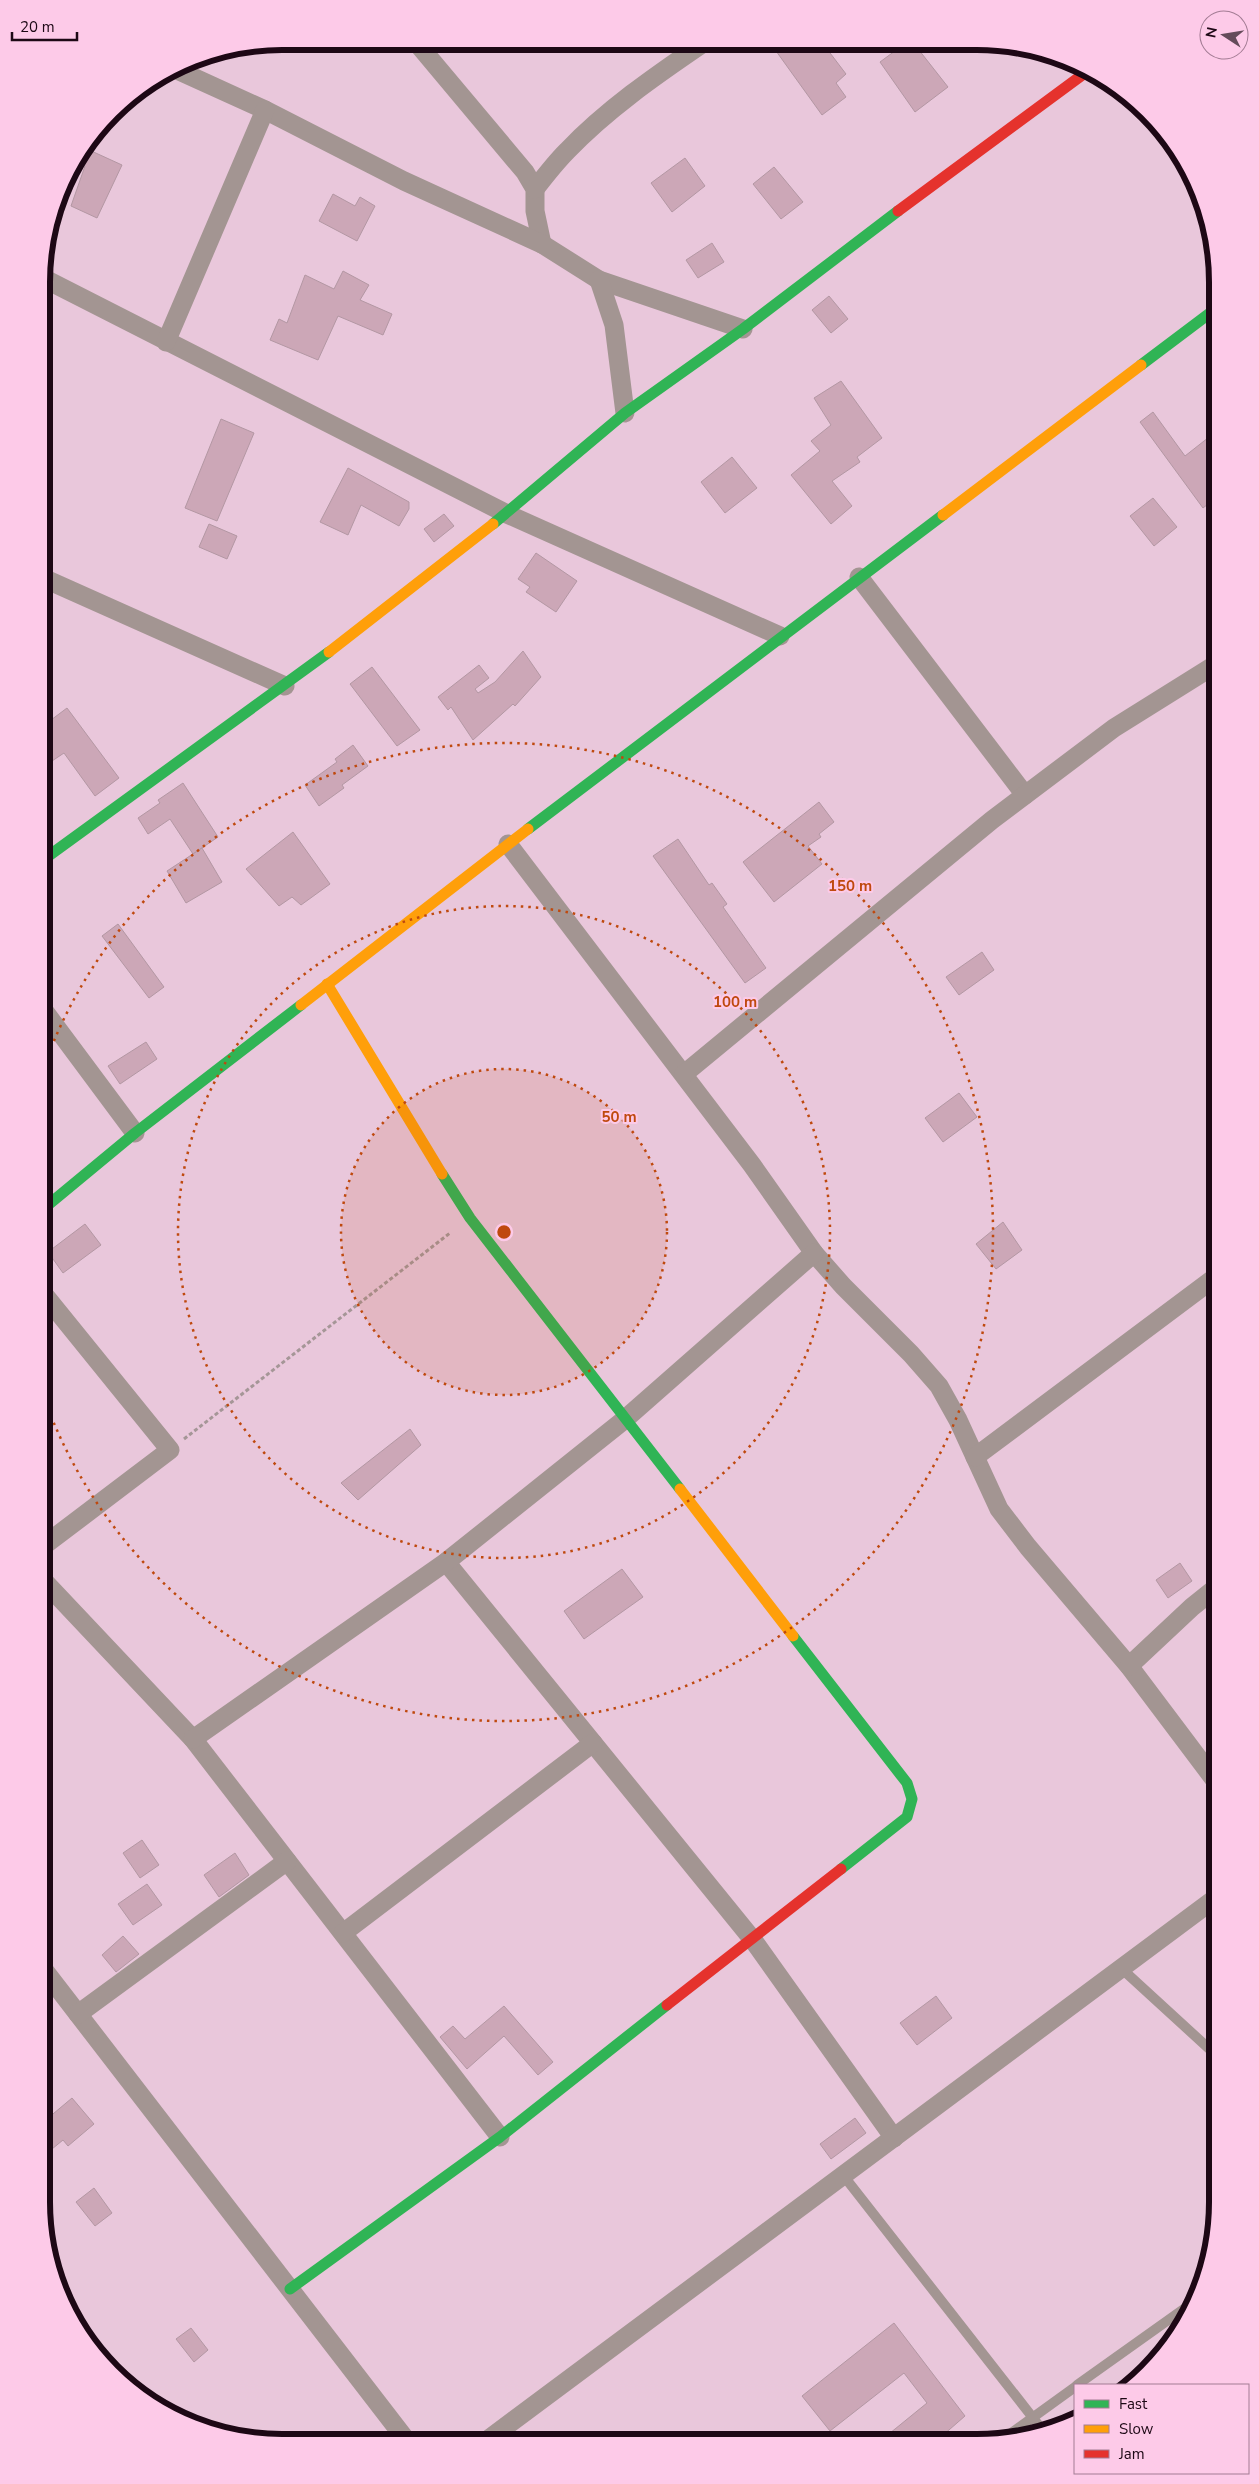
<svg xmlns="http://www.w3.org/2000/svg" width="1259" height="2484" viewBox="0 0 1259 2484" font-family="'Nunito Sans',sans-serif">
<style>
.building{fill:#cca7b7;stroke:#b397a3}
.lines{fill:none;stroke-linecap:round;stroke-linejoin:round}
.path{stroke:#a59697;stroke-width:3;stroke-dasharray:4 2.5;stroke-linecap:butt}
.lane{stroke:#a39592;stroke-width:10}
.street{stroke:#a39592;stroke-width:19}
.fast{stroke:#30b455;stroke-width:11}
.slow{stroke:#ff9f0a;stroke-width:11}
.jam{stroke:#e5322d;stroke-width:11}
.ring{fill:none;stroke:#bf490e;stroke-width:2.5;stroke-dasharray:2.5 5}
.rim{fill:none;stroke:#1d0815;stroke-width:6}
.centre{fill:#bf490e;stroke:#fdcae8;stroke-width:2.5}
.ring-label{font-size:15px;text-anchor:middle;font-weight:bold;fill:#bf490e;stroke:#fdcae8;stroke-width:4;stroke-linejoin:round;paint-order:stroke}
</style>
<rect width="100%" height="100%" fill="#e9c7db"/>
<g class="building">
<path d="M771 44H805L811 52 820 45H824L846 74 836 83 846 97 822 115Z"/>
<path d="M903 45H915L948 87 915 112 880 62Z"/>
<path d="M87 149 122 165 97 218 71 206 85 166 76 162Z"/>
<path d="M685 158 705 186 672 212 651 183Z"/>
<path d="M774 167 803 202 781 219 753 184Z"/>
<path d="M333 194 355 206 360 197 375 206 357 241 319 221Z"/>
<path d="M712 243 724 262 698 278 686 260Z"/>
<path d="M343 271 369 285 360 300 392 314 383 335 338 316 318 360 270 340 279 319 287 323 305 275 334 289Z"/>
<path d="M829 296 848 319 831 333 812 310Z"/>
<path d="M841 381 882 438 857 457 860 462 832 481 852 506 831 524 791 475 820 451 811 441 831 425 814 398Z"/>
<path d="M1153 412 1185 456 1218 430V496L1203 508 1140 422Z"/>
<path d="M221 419 254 433 217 521 185 508Z"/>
<path d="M732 457 757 488 725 513 701 482Z"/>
<path d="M348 468 409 502V509L399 526 361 505 348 535 320 522Z"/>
<path d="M1153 498 1177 527 1154 546 1130 516Z"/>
<path d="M444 514 454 526 434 542 424 529Z"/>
<path d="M209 524 237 536 227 559 199 547Z"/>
<path d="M536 553 577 581 556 612 526 592 530 587 518 579Z"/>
<path d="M523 651 541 677 515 706 513 704 473 740 451 707 448 710 438 697 479 665 489 678 475 689 478 693 495 682Z"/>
<path d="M372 667 420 730 397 746 350 684Z"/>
<path d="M67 708 119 778 95 796 64 753 43 767V726Z"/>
<path d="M353 745 368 766 342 785 344 788 319 806 305 785 337 762 335 759Z"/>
<path d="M183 783 218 837 193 854 170 819 148 834 138 818 160 803 158 800Z"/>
<path d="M819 802 834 822 819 834 821 837 808 846 822 864 774 902 743 862Z"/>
<path d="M293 832 330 884 301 905 292 897 279 906 246 869Z"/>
<path d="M678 839 709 885 712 883 727 904 723 907 766 968 745 983 653 856Z"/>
<path d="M202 848 222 882 186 903 167 871Z"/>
<path d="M118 924 164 987 149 998 102 936Z"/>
<path d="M982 952 994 970 959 995 946 977Z"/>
<path d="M146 1042 157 1059 120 1084 108 1066Z"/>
<path d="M959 1093 977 1117 943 1142 925 1118Z"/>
<path d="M1003 1222 1022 1250 996 1269 976 1244Z"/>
<path d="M85 1224 101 1245 63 1273 48 1252Z"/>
<path d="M410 1429 421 1445 358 1500 341 1483Z"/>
<path d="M1180 1563 1192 1581 1168 1598 1156 1580Z"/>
<path d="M622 1569 643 1597 584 1639 564 1611Z"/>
<path d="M142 1840 159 1865 140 1878 123 1853Z"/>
<path d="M235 1853 249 1875 219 1897 204 1875Z"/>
<path d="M147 1884 162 1905 133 1925 118 1904Z"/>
<path d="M123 1936 139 1954 116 1972 102 1955Z"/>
<path d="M936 1996 952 2018 917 2045 900 2023Z"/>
<path d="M504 2006 553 2062 538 2075 504 2036 467 2069 440 2037 453 2026 465 2039Z"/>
<path d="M72 2098 94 2124 68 2146 63 2140 41 2158V2124Z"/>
<path d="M855 2118 866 2133 831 2159 820 2144Z"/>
<path d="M94 2188 112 2213 95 2226 76 2202Z"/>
<path d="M894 2323 965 2416 934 2443 879 2442 927 2403 904 2373 830 2431 802 2396Z"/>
<path d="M191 2328 208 2350 194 2362 176 2339Z"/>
</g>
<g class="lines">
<path class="path" d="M184 1439 450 1233"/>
<g class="lane">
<path d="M1122 1969 1217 2056"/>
<path d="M843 2175 1044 2432"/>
<path d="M1077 2385 1195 2301"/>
<path d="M1003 2439 1075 2387"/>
</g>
<g class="street">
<path d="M416 42 525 172 535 189V211L542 244"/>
<path d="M175 69 265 110 404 181 542 244 599 280 743 329"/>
<path d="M535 189C545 176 555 163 567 151 606 110 655 76 702 44"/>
<path d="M43 278 507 514 780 636"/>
<path d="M599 280 614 325 625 413"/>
<path d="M166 342 265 110"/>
<path d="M859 577 1025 795"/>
<path d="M43 578 285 686"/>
<path d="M508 844 752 1165 814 1253 843 1286 911 1354 939 1386 958 1420 999 1509 1028 1547 1129 1666 1217 1783"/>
<path d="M42 1008 135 1133"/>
<path d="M684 1074 992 820 1114 728 1218 663"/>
<path d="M975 1457 1217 1276"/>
<path d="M42 1547 170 1450 42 1292"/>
<path d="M446 1562 753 1940 894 2138"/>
<path d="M42 1579 193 1739 500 2137"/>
<path d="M1129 1666 1192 1607 1217 1587"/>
<path d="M193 1739 446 1562 624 1420 814 1253"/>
<path d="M343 1933 593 1743"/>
<path d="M41 1966 407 2441"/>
<path d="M78 2014 287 1861"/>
<path d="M486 2441 1217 1897"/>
</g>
<g class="fast">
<path d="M1141 365 1218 307"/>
<path d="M493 524 625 413 743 329 898 211"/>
<path d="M528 829 943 515"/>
<path d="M43 860 329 652"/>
<path d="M442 1174 470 1218 680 1489"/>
<path d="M42 1210 135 1133 301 1005"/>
<path d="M793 1636 907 1783 912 1799 907 1817 841 1869"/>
<path d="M290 2289 500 2137 667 2005"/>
</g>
<g class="slow">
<path d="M943 515 1141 365"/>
<path d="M329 652 493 524"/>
<path d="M327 984 442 1174"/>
<path d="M301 1005 528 829"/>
<path d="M680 1489 793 1636"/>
</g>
<g class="jam">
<path d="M898 211 1089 70"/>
<path d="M667 2005 841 1869"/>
</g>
</g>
<circle cx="504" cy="1232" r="163" fill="#bf490e" fill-opacity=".12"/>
<g class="ring">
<circle cx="504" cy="1232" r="163"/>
<circle cx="504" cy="1232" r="326"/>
<path d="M43 1069A489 489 0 1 1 43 1395"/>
</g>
<path d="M0 0H1259V2484H0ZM282 50H977A232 232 0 0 1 1209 282V2202A232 232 0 0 1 977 2434H282A232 232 0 0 1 50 2202V282A232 232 0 0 1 282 50Z" fill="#fdcae8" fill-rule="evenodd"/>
<path class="rim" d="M282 50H977A232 232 0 0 1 1209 282V2202A232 232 0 0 1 977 2434H282A232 232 0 0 1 50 2202V282A232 232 0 0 1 282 50Z"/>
<circle cx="504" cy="1232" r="8" class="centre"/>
<g class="ring-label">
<text x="850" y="891">150 m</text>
<text x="735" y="1007">100 m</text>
<text x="619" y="1122">50 m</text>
</g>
<rect x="1074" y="2384" width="175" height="90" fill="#fdcae8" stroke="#a37c94"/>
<rect x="1084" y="2400" width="25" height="8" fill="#30b455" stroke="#a37c94"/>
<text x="1119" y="2409" font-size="15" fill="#1d0815">Fast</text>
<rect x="1084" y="2425" width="25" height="8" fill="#ff9f0a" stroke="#a37c94"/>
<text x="1119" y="2434" font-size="15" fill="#1d0815">Slow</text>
<rect x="1084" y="2450" width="25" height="8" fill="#e5322d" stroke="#a37c94"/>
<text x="1119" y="2459" font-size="15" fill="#1d0815">Jam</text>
<g transform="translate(1224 35) rotate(282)"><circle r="24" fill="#fdcae8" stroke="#a37c94"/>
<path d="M0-4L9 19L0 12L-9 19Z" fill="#644b5a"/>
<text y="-8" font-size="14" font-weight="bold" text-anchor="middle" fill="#1d0815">N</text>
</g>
<path d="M12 32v8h65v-8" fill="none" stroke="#1d0815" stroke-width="2.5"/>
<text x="20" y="32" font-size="15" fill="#1d0815" stroke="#fdcae8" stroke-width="4" paint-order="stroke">20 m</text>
</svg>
